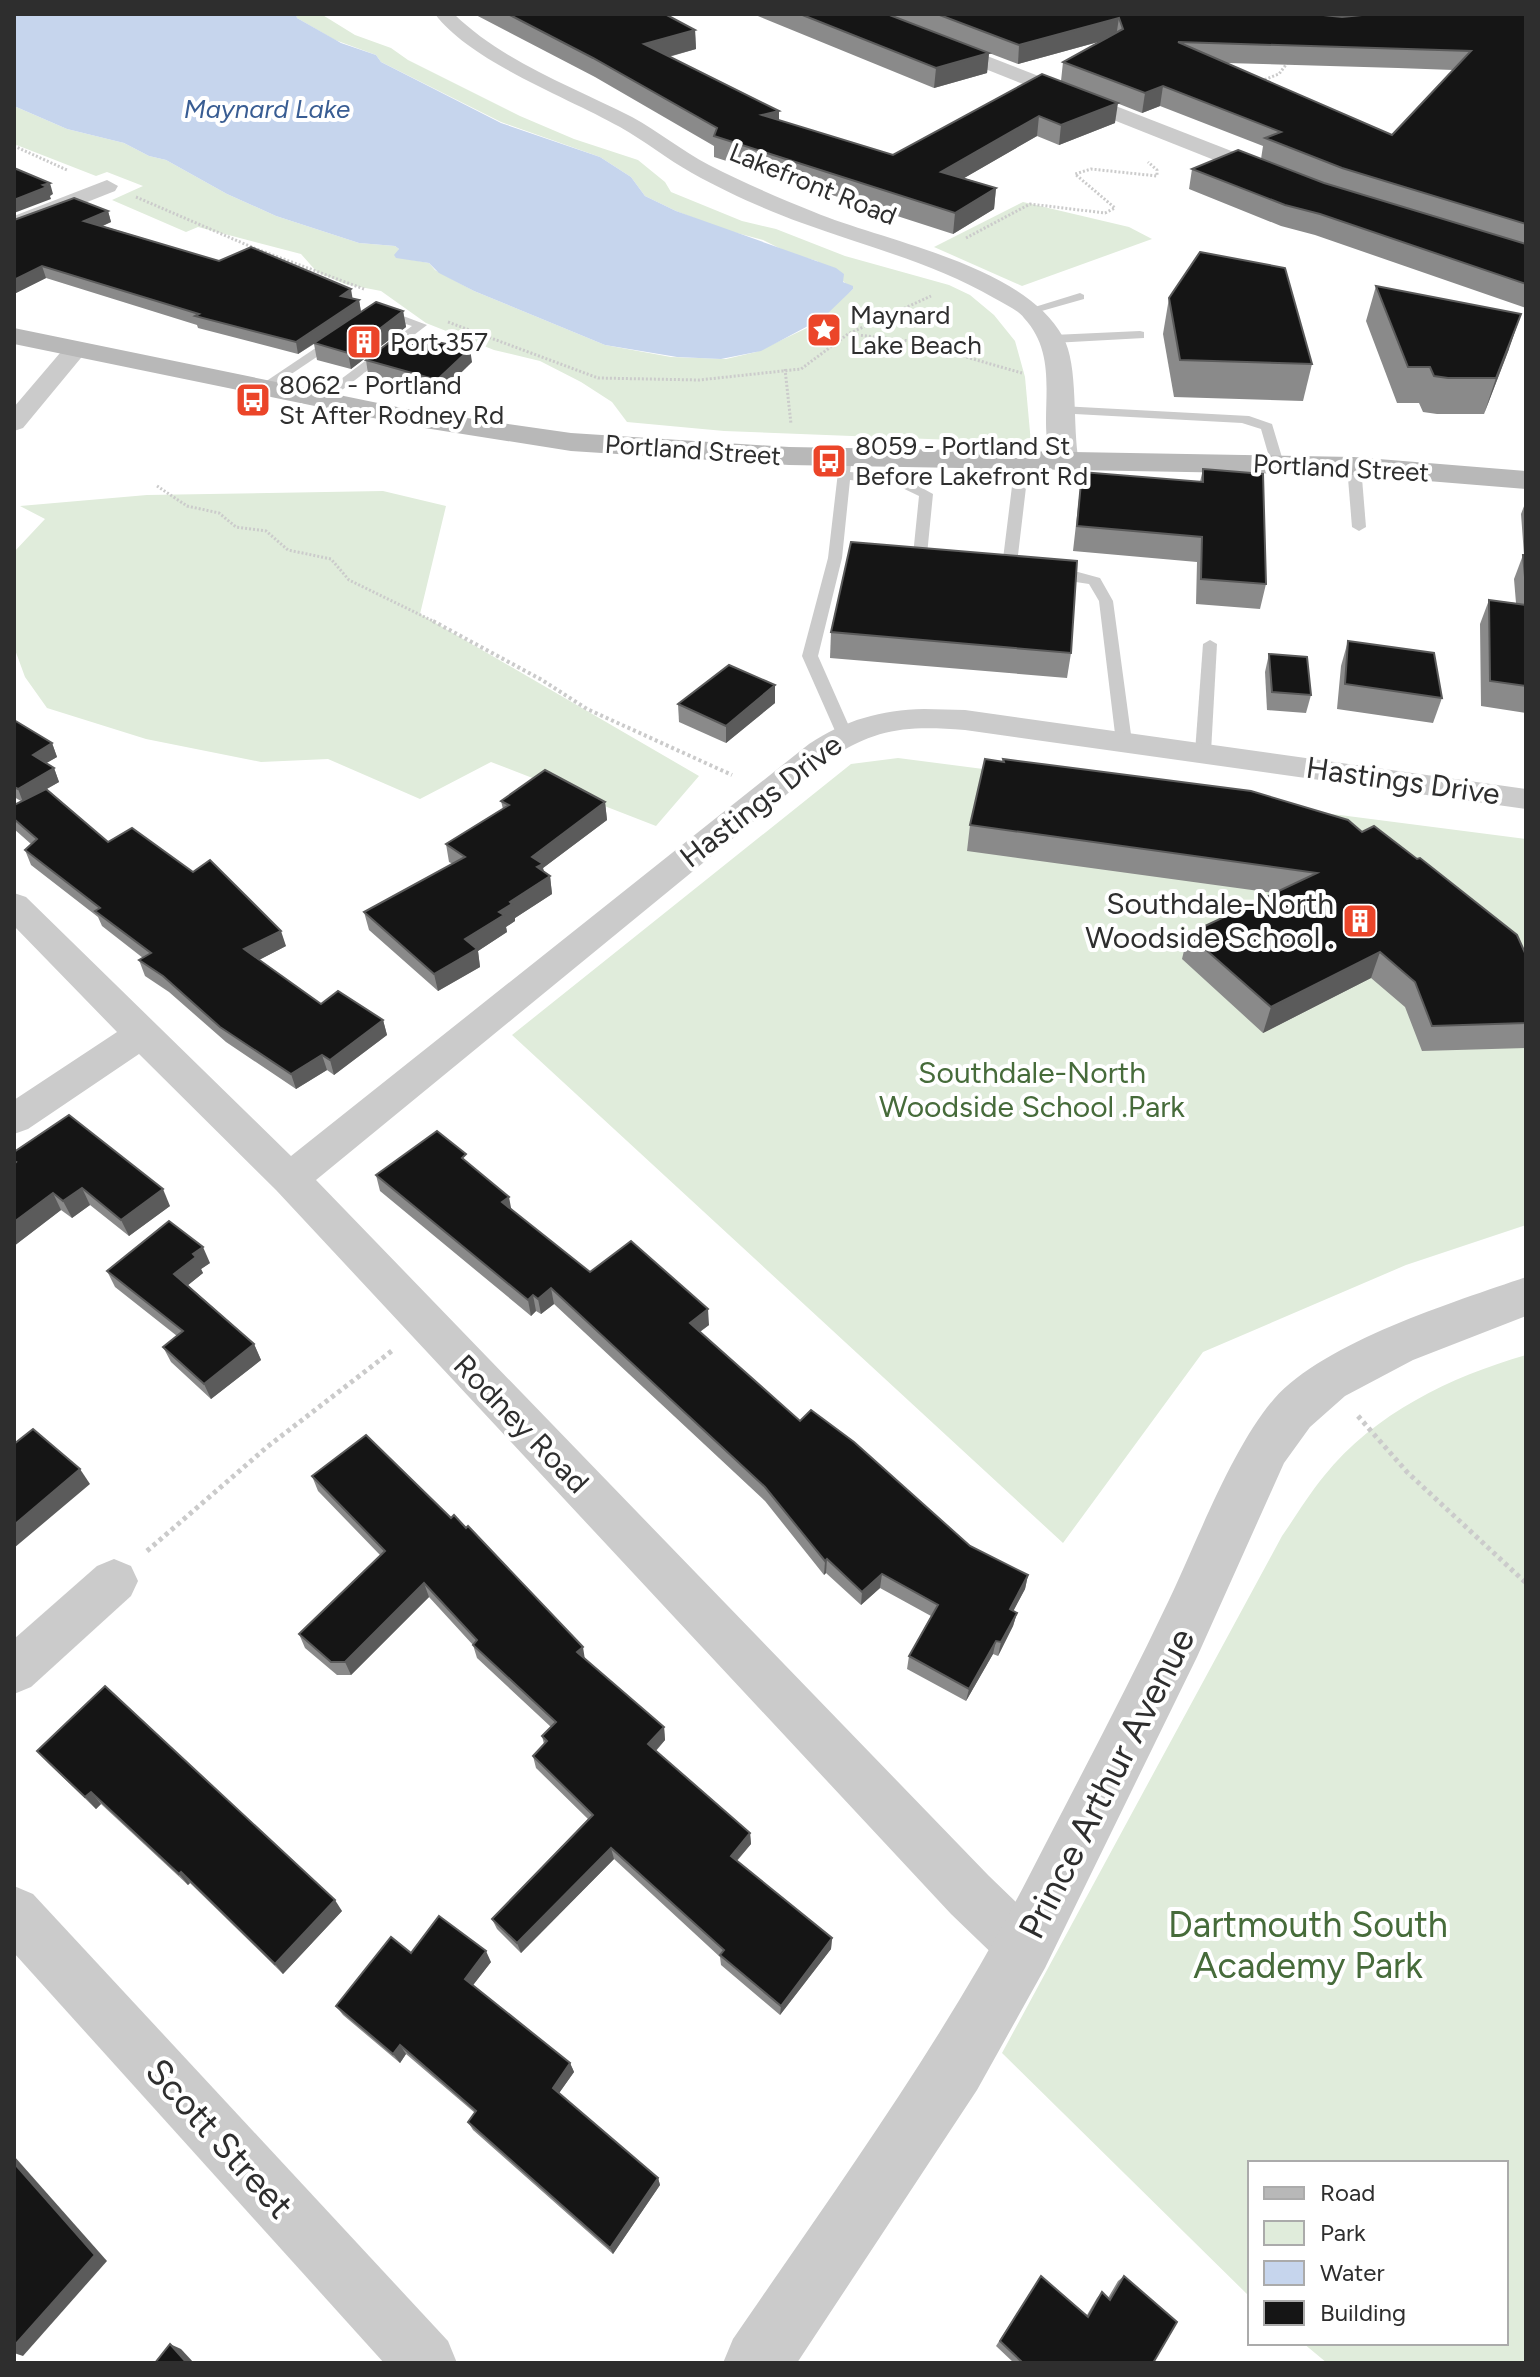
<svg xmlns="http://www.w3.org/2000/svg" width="1540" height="2377" viewBox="0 0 1540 2377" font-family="Figtree,sans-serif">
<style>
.green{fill:#e0ecdb}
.water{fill:#c6d5ed}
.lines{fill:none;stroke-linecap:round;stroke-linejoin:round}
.path-far2{stroke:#cbcbcb;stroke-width:3;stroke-dasharray:2 2;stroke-linecap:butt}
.path-far1{stroke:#cbcbcb;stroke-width:4;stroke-dasharray:3 3;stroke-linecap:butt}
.path{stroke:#cbcbcb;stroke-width:5;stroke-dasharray:4 4;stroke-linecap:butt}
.service{fill:#cbcbcb;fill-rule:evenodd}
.minor{fill:#cbcbcb;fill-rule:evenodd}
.tertiary{fill:#cbcbcb;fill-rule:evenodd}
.secondary{fill:#b8b8b8;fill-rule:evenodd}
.wall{fill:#8a8a8a;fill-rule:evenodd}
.shaded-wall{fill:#5b5b5b}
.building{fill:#151515;stroke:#5b5b5b;stroke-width:2;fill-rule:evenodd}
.labels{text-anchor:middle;stroke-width:8;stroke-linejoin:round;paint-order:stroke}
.far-water-label{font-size:26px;font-style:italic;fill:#395d93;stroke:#fff}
.far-street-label{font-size:26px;fill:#2e2e2e;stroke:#fff}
.far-poi-label{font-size:26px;fill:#2e2e2e;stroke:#fff;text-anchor:start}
.street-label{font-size:30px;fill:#2e2e2e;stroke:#fff}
.poi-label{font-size:30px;fill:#2e2e2e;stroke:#fff;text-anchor:end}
.park-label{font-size:30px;fill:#466b3a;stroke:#fff}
.near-street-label{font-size:36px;fill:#2e2e2e;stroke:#fff}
.near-park-label{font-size:36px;fill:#466b3a;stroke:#fff}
</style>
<rect width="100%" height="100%" fill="#fff"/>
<g class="green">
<path d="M296 14H321L355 35 391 48 408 60 520 116 574 139 638 160 665 182 671 192 742 221 776 229 845 256 949 285 970 295 994 315 1015 341 1025 377 1031 443 724 431 627 422 612 402 581 382 540 361 494 350 426 323 381 291 345 284 317 272 301 254 198 227 186 232 112 200 143 186 107 172 96 176 14 144V106L67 129 124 143 149 156 166 160 227 194 276 216 359 243 395 246 399 249 396 257 429 263 435 270 474 291 605 345 671 357 726 359 756 352 809 327 853 289 817 261 789 253 763 240 722 229 676 211 645 196 631 177 600 157 501 122 381 62 376 55 335 40 297 18Z"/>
<path d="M1023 202 1129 227 1152 239 1022 286 934 247Z"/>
<path d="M383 491 446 506 420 614 699 776 656 826 491 762 420 799 328 759 261 762 146 739 47 708 25 677 14 647V552L45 519 20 506 147 495Z"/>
<path d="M898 758 1526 839V1225L1406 1265 1203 1352 1063 1543 512 1035 851 764Z"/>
<path d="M1526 1355V2363H1327L1303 2343H1506V2163H1250V2297L1002 2053 1282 1536C1296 1516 1309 1494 1324 1476 1375 1413 1450 1377 1526 1355Z"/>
</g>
<path class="water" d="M14 14H296L297 18 341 43 376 55 381 62 501 123 600 157 631 177 645 196 676 211 836 268 844 274 843 282 853 286V289L823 318 761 351 721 359 677 357 605 345 474 291 439 273 429 263 396 258 394 255 399 249 395 246 359 243 276 216 227 194 166 160 149 156 124 143 67 129 14 106Z"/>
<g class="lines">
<g class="path-far2">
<path d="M1261 81 1279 74 1288 62"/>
<path d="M14 146 67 170"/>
<path d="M136 197 254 248 364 289"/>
<path d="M966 238 1030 204 1105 213 1115 208 1075 174 1091 169 1157 176V170L1148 162"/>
<path d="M448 322 598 378 699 380 801 369 848 334 931 296"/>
<path d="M849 334 910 341 1022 373"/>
<path d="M785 369 791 424"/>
<path d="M157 486 187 506 219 513 236 527 266 531 288 550 331 559 349 580 437 623"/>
</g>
<path class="path-far1" d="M433 621 542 680 587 709 732 775"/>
<g class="path">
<path d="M1358 1416 1407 1472 1526 1583"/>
<path d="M147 1551 267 1447 393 1350"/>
</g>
<g class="service">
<path d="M1080 293 1084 295V299L1031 314 1025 310Z"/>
<path d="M374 308H382L427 325 325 403H317V397L412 326 374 314Z"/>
<path d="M1140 331 1144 332V338L1053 343 1047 339 1053 335Z"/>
<path d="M338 333 344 337 342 340 266 391 256 388Z"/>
<path d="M1061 406 1249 416 1272 424 1284 464 1272 467 1261 429 1242 423 1056 413 1055 410Z"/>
<path d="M840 455 852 458 850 472 902 477 933 494 926 565 919 569 912 565 919 496 894 484 850 480 842 558 818 656 852 733 844 738 836 733 802 656 828 558Z"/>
<path d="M1022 458 1029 462 1016 572C1011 579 997 577 992 571L1002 567 1015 462Z"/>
<path d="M1354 462 1361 466 1366 527 1359 531 1352 527 1347 466Z"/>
<path d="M1048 570 1078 572 1100 578 1113 601 1132 742 1130 745H1118L1116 742 1099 601 1089 584 1043 577V571Z"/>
<path d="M1210 640 1217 644 1211 752 1203 757 1195 752 1203 644Z"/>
</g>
<g class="minor">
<path d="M435 14H454C502 61 573 87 632 117 658 131 682 151 709 165 742 182 779 198 814 212 886 242 1024 265 1063 337 1079 365 1072 427 1079 462L1075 468H1057C1030 430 1067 364 1024 318 1017 309 1004 304 994 298 934 263 867 247 802 223 766 210 726 192 692 173 667 159 645 141 620 127 567 97 471 62 435 14Z"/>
<path d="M854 14H879L1283 171 1286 176 1275 182 1267 181 857 18Z"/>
<path d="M107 180 118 186 115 191 14 231V216Z"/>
<path d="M69 341 78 343 85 353 23 428 14 431V407L60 353 57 348 60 343Z"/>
<path d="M924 709 965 710 1526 789V809L965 730C910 726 878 727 831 758L316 1180 989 1876 1043 1928 1051 1947 1043 1966 1024 1974 1005 1966 951 1914 276 1190 139 1054 28 1129 14 1134V1100L117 1032 14 926V893L26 897 291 1156 809 744C845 720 881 710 924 709Z"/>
<path d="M114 1559 131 1566 138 1581 131 1596 31 1687 14 1694V1639L97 1566Z"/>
<path d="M14 1886 33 1894 448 2341 457 2363H384L14 1953Z"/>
</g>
<path class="tertiary" d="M1526 1277V1316L1413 1360 1345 1396 1310 1427 1284 1463 1197 1657 1045 1968 977 2090 797 2363H723L733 2339C837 2187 945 2039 1029 1876 1076 1784 1125 1693 1169 1600 1198 1539 1232 1448 1274 1399 1324 1342 1454 1302 1526 1277Z"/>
<path class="secondary" d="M14 328 412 410 571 433 789 447 1354 457 1526 471V489L1354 475 789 465 571 451 412 426 14 344Z"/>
</g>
<g class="wall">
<path d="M474 14H665L695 30 696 49 669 57 779 121 893 155 1042 74 1115 123 1059 145 1037 136 964 178 996 188 994 209 953 234 714 157V146L595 77Z"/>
<path d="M753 14H1526V308L1315 235 1281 226 1189 189 1192 169 1261 159 1263 146 1160 106 1142 113 1061 81 1063 62 1102 41 1018 64 989 53 987 73 934 88ZM1227 63 1398 68 1453 70 1392 135Z"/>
<path d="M108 211 111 222 103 226 219 261 359 300 361 312 403 311 406 327 351 369 317 360 314 344 298 354 198 328 197 325 46 278 14 294V220Z"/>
<path d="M1376 286 1509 349 1484 414H1437L1423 412 1419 403H1397L1366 321Z"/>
<path d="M1169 298 1312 364 1303 401 1174 397 1163 334Z"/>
<path d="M366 360 472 362 440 393 368 374Z"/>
<path d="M1203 469 1266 584 1260 609 1196 604 1197 562 1073 551 1082 472 1200 482Z"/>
<path d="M1526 501V713L1481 706 1480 624 1489 600 1516 603 1514 579 1523 555H1524L1521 514Z"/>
<path d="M831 632 1071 653 1067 678 830 658Z"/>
<path d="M1348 641 1442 698 1433 723 1337 709 1341 666Z"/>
<path d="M1269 654 1311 695 1306 713 1267 710 1265 672Z"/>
<path d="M775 703 726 743 679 722 678 704Z"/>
<path d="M14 720 52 743 57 757 46 763 54 768 59 782 47 789 108 842 286 946 259 960 321 1004 383 1020 387 1035 334 1075 327 1070 296 1089 226 1042 169 992 145 976 139 960 143 958 102 926 98 917 31 865 25 850 31 844 14 829V805L21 801 14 797Z"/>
<path d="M501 801 605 802 607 820 543 868 544 871 550 876 552 894 515 918V921L506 927 507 932 478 951 480 967 438 991 369 930 364 912 453 864 449 862 446 844 503 809Z"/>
<path d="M970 825 1362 832 1526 955V1048L1422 1051 1405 1007 1371 978 1263 1033 1182 959 1188 934 1273 893 967 851Z"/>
<path d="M14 1152 170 1206 129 1236 90 1205 72 1218 61 1210 14 1246Z"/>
<path d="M468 1163 511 1209 590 1272 709 1325 700 1332 800 1421 970 1546 1028 1575 1025 1589 1013 1611 1017 1613 1013 1626 998 1656 993 1654 966 1701 907 1669 909 1656 931 1616 880 1588 861 1605 826 1573 824 1575 765 1501 554 1304 541 1314 536 1311 531 1316 380 1191 376 1175Z"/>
<path d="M210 1263 201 1269 203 1273 188 1285 254 1344 261 1360 211 1399 171 1362 163 1347 177 1336 115 1287 107 1271Z"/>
<path d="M312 1476 585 1659 664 1727 665 1740 656 1751 750 1833 751 1844 737 1861 832 1938 831 1949 780 2015 721 1965 720 1957 614 1859 521 1953 497 1929 492 1919 588 1819 536 1768 533 1756 544 1744 542 1736 551 1727 477 1658 473 1645 429 1597 351 1675H337L305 1648 299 1634 381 1556 318 1491Z"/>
<path d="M37 1751 342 1911 283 1974 190 1883 188 1885 101 1804 96 1809 48 1763Z"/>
<path d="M411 1953 491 1962 473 1985 570 2063 574 2072 559 2093 658 2178 660 2185 613 2254 473 2130 468 2122 475 2113 406 2054 400 2063 343 2015 336 2006Z"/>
<path d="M1041 2276 1087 2315 1097 2298 1102 2292 1108 2298 1118 2281 1124 2276 1153 2363H1014L996 2346Z"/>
</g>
<g class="shaded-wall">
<path d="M1342 14H1390L1341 20Z"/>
<path d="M1119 18 1116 37 1018 64 1019 45Z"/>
<path d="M695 30 696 49 645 63 644 44Z"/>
<path d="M989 53 987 73 934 88 936 68Z"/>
<path d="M1163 86 1160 106 1142 113 1145 93Z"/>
<path d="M1118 103 1115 123 1059 145 1061 125Z"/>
<path d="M779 111V131L762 115Z"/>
<path d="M1039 116 1037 136 940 192 941 172Z"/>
<path d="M50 183 53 194 50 196 51 199 14 213V200Z"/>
<path d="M996 188 994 209 953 234 955 213Z"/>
<path d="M108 211 111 222 88 232 84 221Z"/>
<path d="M42 266 46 278 14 294V280Z"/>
<path d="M351 289 353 301 341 296Z"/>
<path d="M359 300 361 312 298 354 296 342Z"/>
<path d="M403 311 406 327 351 369 348 353Z"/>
<path d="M1521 314 1509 349 1484 414 1496 378Z"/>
<path d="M470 349 472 362 440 393 437 380Z"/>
<path d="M775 685V703L726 743V726Z"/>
<path d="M52 743 57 757 38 768 33 755Z"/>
<path d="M54 768 59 782 23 802 18 789Z"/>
<path d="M605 802 607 820 543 868 545 880 550 876 552 894 515 918V921L506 927 507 932 478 951 480 967 438 991 434 974 465 939 510 902 532 857Z"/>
<path d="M281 931 286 946 249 965 244 949Z"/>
<path d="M1380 952 1371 978 1263 1033 1271 1007Z"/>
<path d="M383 1020 387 1035 334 1075 330 1060Z"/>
<path d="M322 1055 327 1070 296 1089 291 1074Z"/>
<path d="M82 1188 90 1205 72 1218 63 1201Z"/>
<path d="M163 1189 170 1206 129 1236 121 1220Z"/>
<path d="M53 1193 61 1210 14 1246V1222Z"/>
<path d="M509 1197 512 1213 502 1202Z"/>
<path d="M203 1247 210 1263 201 1269 203 1273 182 1290 174 1274 193 1254Z"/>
<path d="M551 1288 554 1304 541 1314 538 1299Z"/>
<path d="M533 1295 536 1311 531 1316 528 1300Z"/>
<path d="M708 1309 709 1325 691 1338 690 1323Z"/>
<path d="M254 1344 261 1360 211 1399 204 1384Z"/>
<path d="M80 1469 90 1484 14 1548V1525Z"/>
<path d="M827 1559 826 1573 824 1575 825 1561Z"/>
<path d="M882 1574 880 1588 861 1605 862 1592Z"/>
<path d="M1028 1575 1025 1589 1007 1623 1010 1609Z"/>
<path d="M424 1583 429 1597 351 1675 345 1662Z"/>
<path d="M1017 1613 1013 1626 998 1656 1001 1642Z"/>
<path d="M996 1641 993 1654 966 1701 969 1689Z"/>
<path d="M583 1647 585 1660 577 1652Z"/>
<path d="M664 1727 665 1740 650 1757 648 1744Z"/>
<path d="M91 1792 101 1804 96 1809 85 1797Z"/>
<path d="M750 1833 751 1844 731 1867V1856Z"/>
<path d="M611 1848 614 1859 521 1953 517 1943Z"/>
<path d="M181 1872 190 1883 188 1885 179 1874Z"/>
<path d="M335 1900 342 1911 283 1974 275 1964Z"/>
<path d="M832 1938 831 1949 780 2015 781 2006Z"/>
<path d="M486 1951 491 1962 470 1989 465 1979Z"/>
<path d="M400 2045 406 2054 400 2063 393 2054Z"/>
<path d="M570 2063 574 2072 557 2096 553 2088Z"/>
<path d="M14 2156 107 2261 23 2356 14 2353Z"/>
<path d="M658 2178 660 2185 613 2254 610 2248Z"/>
<path d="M170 2344 181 2349 194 2363H187Z"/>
</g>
<g class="building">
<path d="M508 14H665L695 30 644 44 779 111 762 115 893 155 1042 74 1118 103 1061 125 1039 116 941 172 996 188 955 213 714 136 717 128 593 58Z"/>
<path d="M800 14H887L989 53 936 68Z"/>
<path d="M937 14H1314L1342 17 1372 14H1526V224L1342 168 1265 138 1281 132 1163 86 1145 93 1063 62 1123 29 1119 18 1019 45ZM1178 42 1471 51 1392 135Z"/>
<path d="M1238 150 1324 183 1526 244V284L1320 214 1285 205 1192 169Z"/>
<path d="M14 168 50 183 43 185 47 187 14 200Z"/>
<path d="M74 198 108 211 84 221 219 261 251 247 351 289 341 296 359 300 296 342 195 316 199 314 42 266 14 280V220Z"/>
<path d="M1200 252 1285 268 1312 364 1180 360 1169 298Z"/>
<path d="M1376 286 1521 314 1496 378H1448L1434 376 1430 367H1408Z"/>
<path d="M376 302 403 311 348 353 314 343Z"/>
<path d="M400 334 470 349 437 380 366 360Z"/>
<path d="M1203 469 1263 474 1266 584 1201 579 1202 537 1077 526 1082 472 1203 482Z"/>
<path d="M851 542 1077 561 1071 653 831 632Z"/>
<path d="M1523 555H1526V588Z"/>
<path d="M1489 600 1526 605V686L1490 681Z"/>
<path d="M1348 641 1434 653 1442 698 1345 684Z"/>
<path d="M1269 654 1307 657 1311 695 1272 692Z"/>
<path d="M729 665 775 685 726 726 678 704Z"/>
<path d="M14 720 52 743 33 755 54 768 18 789 14 787Z"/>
<path d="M985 759 1004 762 1003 759 1251 791 1348 820 1362 832 1374 826 1417 859 1420 858 1517 935 1526 955V1023L1432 1026 1415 982 1380 952 1271 1007 1188 934 1317 873 970 825Z"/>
<path d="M545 770 605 802 532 857 543 864 537 867 550 876 510 902 512 904 499 912 504 915 465 939 477 949 434 974 364 912 465 857 446 844 509 805 501 801Z"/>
<path d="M46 789 108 842 132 828 193 872 210 860 281 931 244 949 321 1004 338 991 383 1020 330 1060 322 1055 291 1074 220 1027 163 976 139 960 151 953 95 911 100 908 25 850 37 839 14 819V805Z"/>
<path d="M69 1115 163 1189 121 1220 82 1188 63 1201 53 1193 14 1222V1164L16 1162 14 1161V1152Z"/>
<path d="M437 1131 466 1154 462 1158 509 1197 502 1202 590 1272 631 1241 708 1309 690 1323 800 1421 811 1410 854 1442 970 1546 1028 1575 1010 1609 1017 1613 1001 1642 996 1641 969 1689 909 1656 938 1605 882 1574 862 1592 827 1559 825 1561 765 1487 551 1288 538 1299 533 1295 528 1300 376 1175Z"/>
<path d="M169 1221 203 1247 193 1254 196 1257 174 1274 254 1344 204 1384 163 1347 183 1331 107 1271Z"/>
<path d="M33 1429 80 1469 14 1525V1444Z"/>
<path d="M366 1435 451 1518 454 1515 466 1528 468 1526 583 1647 577 1652 664 1727 648 1744 750 1833 731 1856 832 1938 781 2006 720 1955 724 1950 611 1848 517 1943 492 1919 593 1815 533 1756 547 1741 542 1736 556 1722 473 1645 477 1640 424 1583 345 1662H331L299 1634 385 1551 312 1476Z"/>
<path d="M105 1686 335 1900 275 1964 181 1872 179 1874 91 1792 85 1797 37 1751Z"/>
<path d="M439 1916 486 1951 465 1979 570 2063 553 2088 658 2178 610 2248 468 2122 476 2111 400 2045 393 2054 336 2006 391 1937 411 1953Z"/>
<path d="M14 2163 95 2255 14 2346Z"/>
<path d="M1041 2276 1088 2317 1102 2292 1110 2300 1124 2276 1177 2322 1153 2363H1023L1000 2341Z"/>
<path d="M170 2344 187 2363H155Z"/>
</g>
<defs>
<symbol id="sight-square" viewBox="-11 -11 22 22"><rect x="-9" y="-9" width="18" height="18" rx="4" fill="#eb4529" stroke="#fff"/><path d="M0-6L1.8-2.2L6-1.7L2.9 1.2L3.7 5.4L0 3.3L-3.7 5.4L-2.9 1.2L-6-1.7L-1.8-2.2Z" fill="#fff"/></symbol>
<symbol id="building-square" viewBox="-11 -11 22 22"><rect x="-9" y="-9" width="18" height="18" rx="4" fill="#eb4529" stroke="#fff"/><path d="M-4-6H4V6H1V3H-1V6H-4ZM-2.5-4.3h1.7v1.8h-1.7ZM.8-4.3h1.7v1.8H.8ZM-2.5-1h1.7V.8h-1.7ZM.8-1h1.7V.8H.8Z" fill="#fff"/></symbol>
<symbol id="bus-square" viewBox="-11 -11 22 22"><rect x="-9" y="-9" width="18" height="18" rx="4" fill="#eb4529" stroke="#fff"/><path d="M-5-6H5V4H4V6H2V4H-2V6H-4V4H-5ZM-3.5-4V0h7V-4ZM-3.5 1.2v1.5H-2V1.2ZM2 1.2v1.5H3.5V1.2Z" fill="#fff"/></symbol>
</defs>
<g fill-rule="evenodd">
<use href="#sight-square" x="804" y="310" width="40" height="40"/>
<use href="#building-square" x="344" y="322" width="40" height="40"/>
<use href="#bus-square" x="233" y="380" width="40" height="40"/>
<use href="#bus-square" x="809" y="441" width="40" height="40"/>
<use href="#building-square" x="1340" y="901" width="40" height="40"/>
</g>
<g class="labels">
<g class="far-water-label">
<text x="267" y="118">Maynard Lake</text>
</g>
<g class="far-street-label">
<text transform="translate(813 184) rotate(22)" y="9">Lakefront Road</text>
<text transform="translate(693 450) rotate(4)" y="9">Portland Street</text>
<text transform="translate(1341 468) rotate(3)" y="9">Portland Street</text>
</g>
<g class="far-poi-label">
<text x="850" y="324">Maynard<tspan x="850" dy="30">Lake Beach</tspan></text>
<text x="390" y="351">Port 357</text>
<text x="279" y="394">8062 - Portland<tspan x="279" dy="30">St After Rodney Rd</tspan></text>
<text x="855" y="455">8059 - Portland St<tspan x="855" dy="30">Before Lakefront Rd</tspan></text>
</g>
<g class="street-label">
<text transform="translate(1403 781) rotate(8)" y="10">Hastings Drive</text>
<text transform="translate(761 801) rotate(-38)" y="10">Hastings Drive</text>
<text transform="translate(521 1424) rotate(46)" y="10">Rodney Road</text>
</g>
<g class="poi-label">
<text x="1334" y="914">Southdale-North<tspan x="1334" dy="34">Woodside School .</tspan></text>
</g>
<g class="park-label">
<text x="1032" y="1083">Southdale-North<tspan x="1032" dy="34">Woodside School .Park</tspan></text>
</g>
<g class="near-street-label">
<text transform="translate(1106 1783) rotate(-63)" y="13">Prince Arthur Avenue</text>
<text transform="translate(220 2138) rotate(48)" y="13">Scott Street</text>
</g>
<g class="near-park-label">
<text x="1308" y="1937">Dartmouth South<tspan x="1308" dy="41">Academy Park</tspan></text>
</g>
</g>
<rect width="1540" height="2377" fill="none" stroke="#2e2e2e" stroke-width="32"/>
<rect x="1248" y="2161" width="260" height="184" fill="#ffffff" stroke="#ababab" stroke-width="2"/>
<rect x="1264" y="2187" width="40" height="12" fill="#b8b8b8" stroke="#ababab" stroke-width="2"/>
<text x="1320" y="2201" font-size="24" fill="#2e2e2e">Road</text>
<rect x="1264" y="2221" width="40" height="24" fill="#e0ecdb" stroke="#ababab" stroke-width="2"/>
<text x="1320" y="2241" font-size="24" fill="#2e2e2e">Park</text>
<rect x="1264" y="2261" width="40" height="24" fill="#c6d5ed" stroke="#ababab" stroke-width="2"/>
<text x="1320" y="2281" font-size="24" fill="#2e2e2e">Water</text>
<rect x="1264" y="2301" width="40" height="24" fill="#151515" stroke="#ababab" stroke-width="2"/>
<text x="1320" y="2321" font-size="24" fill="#2e2e2e">Building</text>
</svg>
